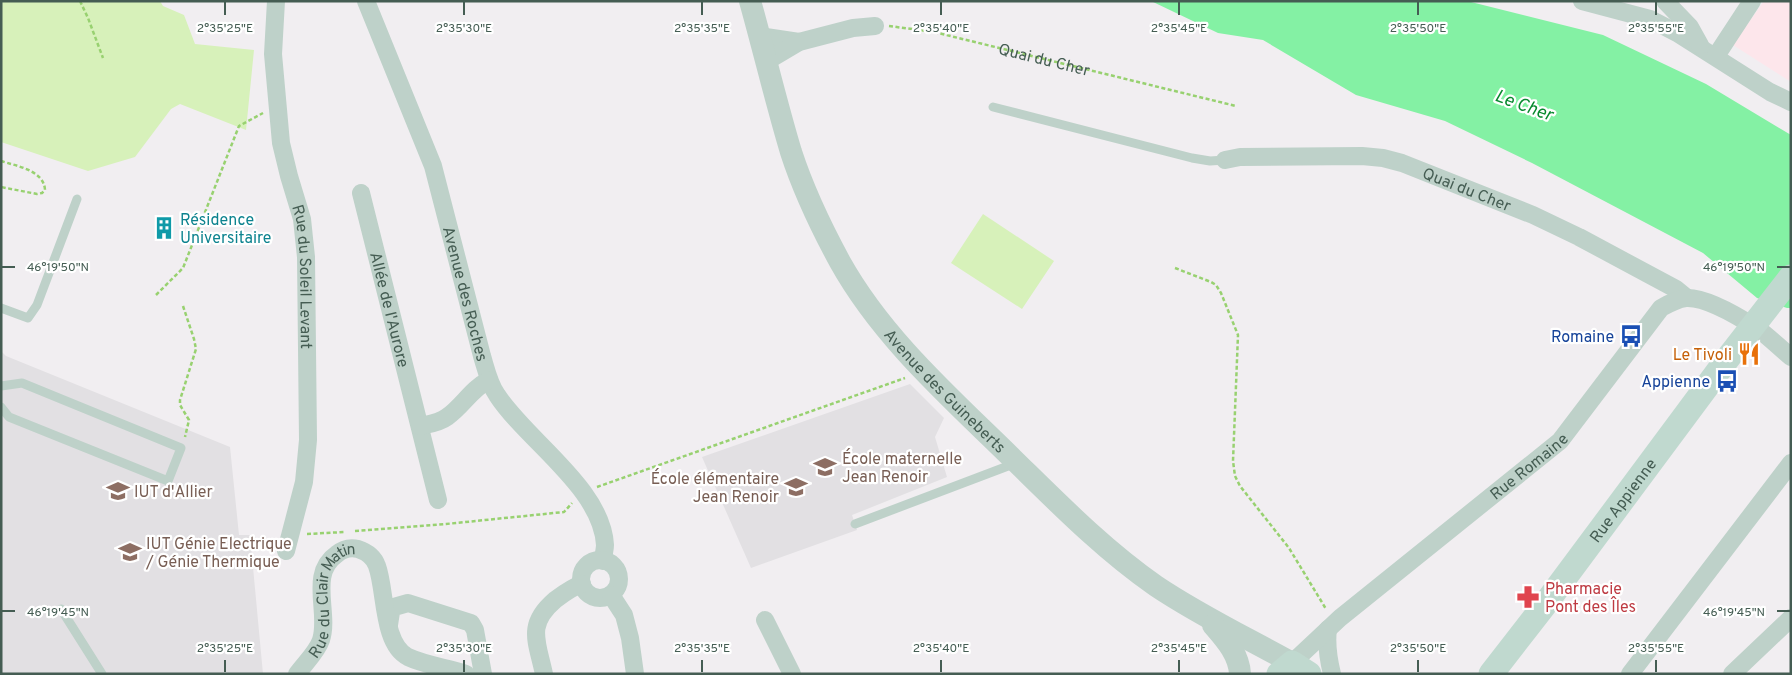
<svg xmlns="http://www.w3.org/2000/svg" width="1792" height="675" viewBox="0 0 1792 675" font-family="Overpass,sans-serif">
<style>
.commercial{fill:#fde6eb}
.education{fill:#e2e0e3}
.green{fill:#d7f1ba}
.water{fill:#84f1a4}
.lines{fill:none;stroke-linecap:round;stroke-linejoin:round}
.path{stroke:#98d170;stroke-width:2.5;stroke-dasharray:4 2.5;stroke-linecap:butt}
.service{stroke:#bed1c9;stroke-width:9}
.minor{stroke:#bed1c9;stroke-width:18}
.tertiary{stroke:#bed1c9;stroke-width:22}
.secondary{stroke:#c0d9cf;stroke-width:25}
.ticks{fill:none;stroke:#455d53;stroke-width:2}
.labels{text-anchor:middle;stroke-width:4.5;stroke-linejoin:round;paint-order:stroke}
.street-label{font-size:16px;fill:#455d53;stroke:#fff}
.culture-label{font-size:16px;fill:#0d838f;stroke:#fff;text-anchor:start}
.transit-label{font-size:16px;fill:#164399;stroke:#fff;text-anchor:end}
.food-label{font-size:16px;fill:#c56008;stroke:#fff;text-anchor:end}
.education-label{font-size:16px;fill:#785e54;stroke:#fff;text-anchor:start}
.health-label{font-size:16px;fill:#be3a42;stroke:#fff;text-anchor:start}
.water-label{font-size:18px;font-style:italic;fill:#07892e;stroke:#fff}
.ticks-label{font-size:12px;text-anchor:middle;fill:#455d53;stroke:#fff;stroke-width:4.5;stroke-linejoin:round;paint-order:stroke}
</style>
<rect width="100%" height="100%" fill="#f1eef1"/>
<path class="commercial" d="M1764 1H1791V82L1733 45Z"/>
<g class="education">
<path d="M1 351 6 356 230 447 239 535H250L263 674H1Z"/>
<path d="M910 384 944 418 935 437 947 477 852 515 857 530 751 568 702 457Z"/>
</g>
<g class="green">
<path d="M1 1H160L163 6 184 15 195 44 254 50 246 130 180 104 171 109 135 157 88 171 1 142Z"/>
<path d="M983 214 1054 261 1022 309 951 263Z"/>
</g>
<path class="water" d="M1151 1H1467L1603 35 1706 84 1791 135V308H1787L1757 298 1703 253 1532 163 1445 121 1356 95 1263 40 1218 33Z"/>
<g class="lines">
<g class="path">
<path d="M80 1 88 18 103 58"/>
<path id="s1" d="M889 26 934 32 1236 106"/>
<path d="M1 161C16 166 44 170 45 190L42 193 37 194 1 187"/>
<path d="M1175 268 1211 282 1216 285 1221 293 1238 335 1233 461 1235 476 1240 486 1289 548 1326 609"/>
<path d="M156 295 183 268 239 126 263 113"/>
<path d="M183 306 194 339 196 349 180 400V405L189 420 185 437"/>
<path d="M597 487 905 378"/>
<path d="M355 531 446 524 564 512 572 503"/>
<path d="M307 534 344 532"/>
</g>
<g class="service">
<path d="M993 107 1192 158 1210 161 1225 160"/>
<path d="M1 308 28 318 37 305 77 199"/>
<path d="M1 386 22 383 181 448 168 481 9 417 1 407"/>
<path d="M855 524 1016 463"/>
<path d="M61 609 102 674"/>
</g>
<g class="minor">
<path id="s2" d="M276 1 273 54 281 143 289 176 302 219 306 257 308 440 304 482 286 551"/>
<path id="s3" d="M366 1 433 166 482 356C486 369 489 384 497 395 527 441 602 488 605 545 605 550 603 556 603 561"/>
<path d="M1582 1 1650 19 1677 33 1770 92 1791 102"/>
<path d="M1665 1 1690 27 1700 45"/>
<path d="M760 36 799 42"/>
<path d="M1716 56 1752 1"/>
<path d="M767 61 799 42 853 28 875 26"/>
<path id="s4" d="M1225 160 1240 157 1362 156 1383 158 1402 163 1533 215 1579 237 1676 289 1687 298"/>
<path id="s5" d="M361 193 438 500"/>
<path d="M420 426C429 424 439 423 447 417 463 406 471 389 489 380"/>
<circle cx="600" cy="579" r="19"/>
<path d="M611 595 624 615 630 638 635 674"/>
<path d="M765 620 792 674"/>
<path d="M389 625 391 612 394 607 408 603 471 623 475 630 483 674"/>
<path d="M1328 629C1326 645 1328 658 1332 674"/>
<path id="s6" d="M1292 663 1340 618 1560 441 1661 308C1668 304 1677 299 1686 298 1706 297 1741 318 1758 329 1769 337 1780 348 1791 357"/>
<path id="s7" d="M297 674C305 663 317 652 321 640 330 612 308 574 337 554 343 549 350 547 358 549 367 552 374 557 377 566 386 590 382 644 408 657 425 665 448 668 466 674"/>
<path d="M544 674C537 641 526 625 555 600 563 594 572 587 582 584"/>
<path d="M1630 674 1791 463"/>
<path d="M1732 674 1791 618"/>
</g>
<g class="tertiary">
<path id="s8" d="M750 1C764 51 776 102 791 152 803 189 821 227 840 262 883 339 951 398 1013 459 1058 503 1104 550 1156 586 1199 615 1247 638 1292 663"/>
<path d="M1213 625C1225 639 1239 654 1240 674"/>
</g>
<g class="secondary">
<path d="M1279 674 1292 663 1309 674"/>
<path id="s9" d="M1491 674 1543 607 1728 358 1791 277"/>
</g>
</g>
<path class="ticks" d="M225 2V15M464 2V15M702 2V15M941 2V15M1179 2V15M1418 2V15M1656 2V15M2 267H15M1777 267H1790M2 611H15M1777 611H1790M225 660V672M464 660V672M702 660V672M941 660V672M1179 660V672M1418 660V672M1656 660V672"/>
<defs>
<symbol id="building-bare" viewBox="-9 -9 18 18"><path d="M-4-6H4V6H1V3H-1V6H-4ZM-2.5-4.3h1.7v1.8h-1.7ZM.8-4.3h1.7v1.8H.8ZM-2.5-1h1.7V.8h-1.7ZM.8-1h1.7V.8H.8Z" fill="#0f9aa8" stroke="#fff" stroke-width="2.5" paint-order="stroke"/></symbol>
<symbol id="bus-bare" viewBox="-9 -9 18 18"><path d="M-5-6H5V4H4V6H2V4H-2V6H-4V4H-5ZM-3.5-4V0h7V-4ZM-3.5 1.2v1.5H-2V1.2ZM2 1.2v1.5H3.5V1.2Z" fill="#1a4fb4" stroke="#fff" stroke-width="2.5" paint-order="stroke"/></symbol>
<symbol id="restaurant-bare" viewBox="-9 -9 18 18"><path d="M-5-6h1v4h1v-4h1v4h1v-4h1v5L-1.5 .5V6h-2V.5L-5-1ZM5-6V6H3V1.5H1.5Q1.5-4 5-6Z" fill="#e8710a" stroke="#fff" stroke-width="2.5" paint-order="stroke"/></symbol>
<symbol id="school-bare" viewBox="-9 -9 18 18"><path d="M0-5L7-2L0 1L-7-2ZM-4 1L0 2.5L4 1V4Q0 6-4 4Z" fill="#8d6e63" stroke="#fff" stroke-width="2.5" paint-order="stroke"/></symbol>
<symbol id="university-bare" viewBox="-9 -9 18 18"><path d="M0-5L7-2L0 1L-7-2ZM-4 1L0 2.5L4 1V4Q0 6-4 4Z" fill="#8d6e63" stroke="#fff" stroke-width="2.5" paint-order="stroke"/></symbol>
<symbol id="pharmacy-bare" viewBox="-9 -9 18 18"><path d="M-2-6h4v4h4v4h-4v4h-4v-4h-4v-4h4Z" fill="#e0444e" stroke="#fff" stroke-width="2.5" paint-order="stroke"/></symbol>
</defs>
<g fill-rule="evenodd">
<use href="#building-bare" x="148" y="212" width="32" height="32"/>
<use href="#bus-bare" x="1615" y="320" width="32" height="32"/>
<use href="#restaurant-bare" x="1733" y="338" width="32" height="32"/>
<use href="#bus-bare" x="1711" y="365" width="32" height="32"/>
<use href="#school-bare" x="809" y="451" width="32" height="32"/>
<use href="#school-bare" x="780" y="471" width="32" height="32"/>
<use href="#university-bare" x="102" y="475" width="32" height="32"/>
<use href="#university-bare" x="114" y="536" width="32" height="32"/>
<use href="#pharmacy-bare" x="1512" y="581" width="32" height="32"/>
</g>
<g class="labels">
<g class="street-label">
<text dy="6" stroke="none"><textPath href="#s1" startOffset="159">Quai du Cher</textPath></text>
<text dy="6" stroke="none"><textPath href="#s4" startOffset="248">Quai du Cher</textPath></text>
<text dy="6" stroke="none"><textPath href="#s2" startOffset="279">Rue du Soleil Levant</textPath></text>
<text dy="6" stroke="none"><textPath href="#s3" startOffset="310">Avenue des Roches</textPath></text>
<text dy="6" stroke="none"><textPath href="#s5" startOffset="120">Allée de l'Aurore</textPath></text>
<text dy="6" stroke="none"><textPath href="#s8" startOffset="444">Avenue des Guineberts</textPath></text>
<text dy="6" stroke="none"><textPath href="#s6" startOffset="308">Rue Romaine</textPath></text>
<text dy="6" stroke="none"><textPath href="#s9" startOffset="218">Rue Appienne</textPath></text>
<text dy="6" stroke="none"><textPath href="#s7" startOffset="88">Rue du Clair Matin</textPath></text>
</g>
<g class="culture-label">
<text x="180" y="225">Résidence<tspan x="180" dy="18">Universitaire</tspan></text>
</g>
<g class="transit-label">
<text x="1614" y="342">Romaine</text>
<text x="1710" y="387">Appienne</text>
</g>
<g class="food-label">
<text x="1732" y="360">Le Tivoli</text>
</g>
<g class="education-label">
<text x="842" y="464">École maternelle<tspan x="842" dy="18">Jean Renoir</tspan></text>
<text x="779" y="484" text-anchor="end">École élémentaire<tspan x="779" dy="18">Jean Renoir</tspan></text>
<text x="134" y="497">IUT d'Allier</text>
<text x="146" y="549">IUT Génie Electrique<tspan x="146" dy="18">/ Génie Thermique</tspan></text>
</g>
<g class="health-label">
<text x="1545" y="594">Pharmacie<tspan x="1545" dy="18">Pont des Îles</tspan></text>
</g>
<g class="water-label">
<text transform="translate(1524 105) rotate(20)" y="6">Le Cher</text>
</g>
</g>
<g class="ticks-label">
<text x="225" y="32">2°35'25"E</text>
<text x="464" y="32">2°35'30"E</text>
<text x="702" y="32">2°35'35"E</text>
<text x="941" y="32">2°35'40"E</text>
<text x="1179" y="32">2°35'45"E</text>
<text x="1418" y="32">2°35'50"E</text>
<text x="1656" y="32">2°35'55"E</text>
<text x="58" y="271">46°19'50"N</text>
<text x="1734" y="271">46°19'50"N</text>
<text x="58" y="616">46°19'45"N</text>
<text x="1734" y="616">46°19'45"N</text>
<text x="225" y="652">2°35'25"E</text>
<text x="464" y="652">2°35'30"E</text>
<text x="702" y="652">2°35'35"E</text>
<text x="941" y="652">2°35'40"E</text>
<text x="1179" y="652">2°35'45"E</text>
<text x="1418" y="652">2°35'50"E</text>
<text x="1656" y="652">2°35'55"E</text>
</g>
<rect width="1792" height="675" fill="none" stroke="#455d53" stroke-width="5"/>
</svg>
